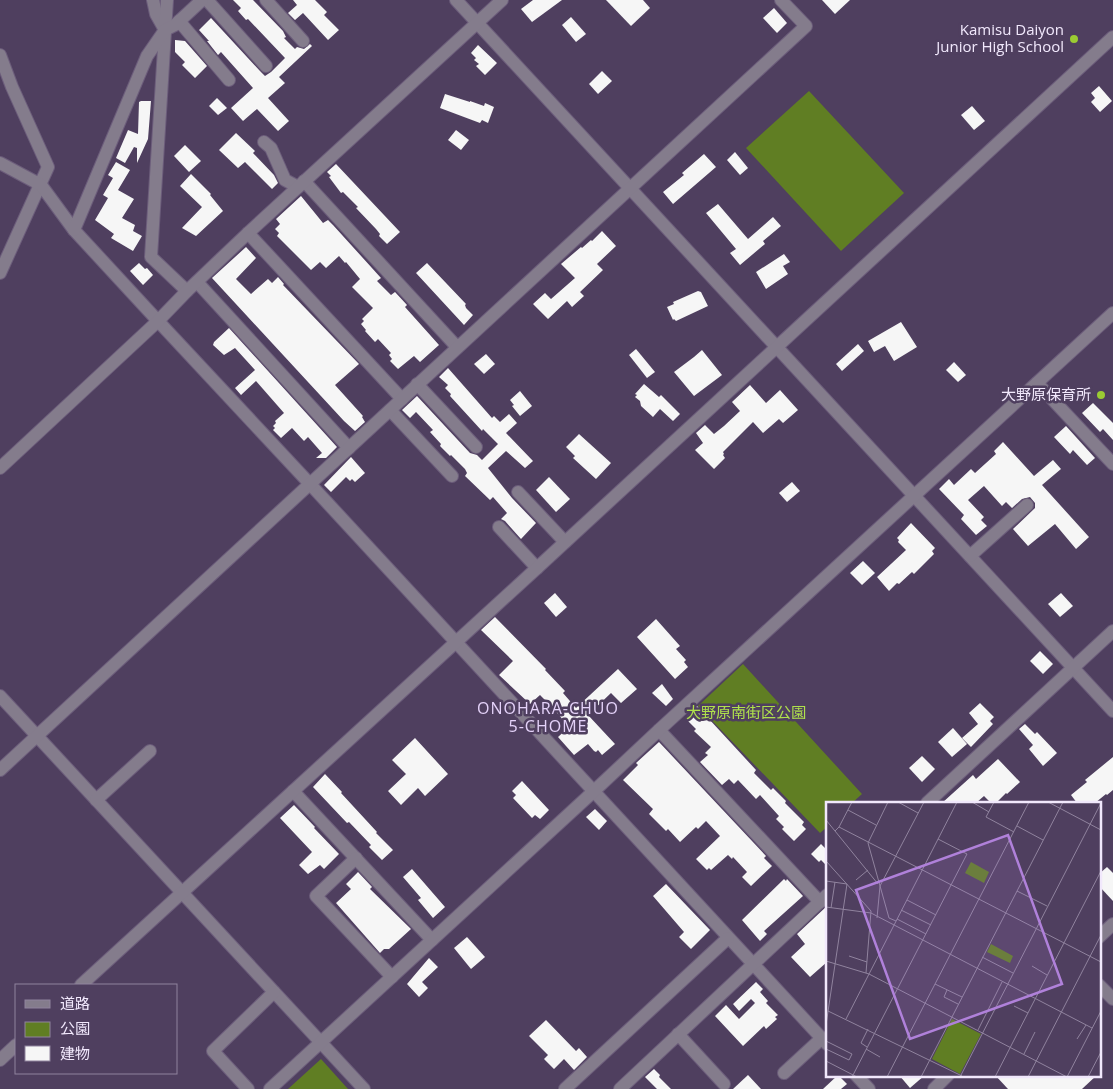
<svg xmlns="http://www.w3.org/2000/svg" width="1113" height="1089" viewBox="0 0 1113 1089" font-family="'Open Sans','Noto Sans JP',sans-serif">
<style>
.green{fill:#607e23}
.building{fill:#f6f6f6}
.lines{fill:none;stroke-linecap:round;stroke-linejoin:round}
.minor-casing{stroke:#6c5d7b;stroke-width:14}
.minor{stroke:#847c8c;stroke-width:12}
.poi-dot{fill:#9bcb33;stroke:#4f3f5f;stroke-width:2}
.labels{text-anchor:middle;stroke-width:5;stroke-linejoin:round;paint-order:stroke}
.poi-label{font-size:15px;fill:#f1e8fc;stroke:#4f3f5f;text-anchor:end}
.park-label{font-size:15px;fill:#afe14c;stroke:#4f3f5f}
.neighbourhood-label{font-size:16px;letter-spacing:1px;fill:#e4d2f9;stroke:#4f3f5f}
.inset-road{fill:none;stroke:#90839e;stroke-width:1}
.view{fill:#b081da;fill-opacity:0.15;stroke:#b081da;stroke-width:2.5}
.inset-edge{fill:none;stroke:#f1e8fc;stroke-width:2.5}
</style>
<rect width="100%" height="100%" fill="#4f3f5f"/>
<g class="green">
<path d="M809 91 904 193 841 251 746 148Z"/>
<path d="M743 664 862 794 852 803H827V827L820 833 698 706Z"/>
<path d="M321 1059 348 1089H288Z"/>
</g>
<g class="building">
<path d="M233 0H253L283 31 286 37 284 38 295 49 297 47 304 49 310 44 312 46 279 77 285 83 268 98 289 121 278 131 257 109 243 121 231 108 253 88 221 52 218 55 207 41H209L199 30 211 18 260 71 265 76 271 72 285 58 248 19 246 20 238 11 241 8Z"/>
<path d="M293 0H315L327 12 324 15 339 30 328 40 303 13 295 20 288 13 297 5Z"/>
<path d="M533 0H562L532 22 521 9Z"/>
<path d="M606 0H643L650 8 631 26Z"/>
<path d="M822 0H850L835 14Z"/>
<path d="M774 8 787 23 777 33 763 18Z"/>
<path d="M571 17 586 34 576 42 562 25Z"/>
<path d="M175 40 185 41 207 66 195 78 182 65 185 62 175 52Z"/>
<path d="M478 45 497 63 485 75 476 66 479 64 474 60 476 58 471 53Z"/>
<path d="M602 71 612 81 598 94 589 84Z"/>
<path d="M1099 86 1112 101 1100 112 1091 102 1095 98 1091 93Z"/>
<path d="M445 94 470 102V101L484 106 485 103 494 107 488 123 482 120 480 123 440 108Z"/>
<path d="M217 98 227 108 218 115 209 106Z"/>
<path d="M141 101H151L148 139 137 163V148L134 147 125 163 116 158 128 130 138 134 139 102Z"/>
<path d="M972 106 985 121 974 130 961 115Z"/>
<path d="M456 130 469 140 461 150 448 140Z"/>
<path d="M236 133 255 151 253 153 274 175 278 183 272 189 245 162 238 168 219 150Z"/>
<path d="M185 145 201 161 189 172 174 156Z"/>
<path d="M735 152 748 168 740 175 727 160Z"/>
<path d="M704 154 716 167 673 204 663 192 684 175 682 173Z"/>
<path d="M116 162 130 170 118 190 134 199 122 218 135 225 133 231 142 236 133 251 111 238 114 234 95 220 108 198 103 195 113 178 108 175Z"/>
<path d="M336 164 400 232 387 244 379 236 380 234 376 229 356 208 358 207 343 192 341 193 329 177 331 176 327 172Z"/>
<path d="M191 174 211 194 210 195 223 211 196 236 182 228 202 207 180 186Z"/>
<path d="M301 196 323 223 328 220 333 225 381 278 377 281 391 295 395 292 407 305 405 307 439 345 420 362 414 356 398 369 390 361 392 359 389 355 391 353 378 339 375 342 365 331 366 330 361 324 364 321 362 319 373 308 352 287 360 279 346 262 345 263 339 256 326 268 320 262 311 270 277 236 279 233 275 229 280 224 276 219Z"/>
<path d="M718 204 748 239 773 217 781 226 763 241 765 244 740 265 730 253 736 249 706 213Z"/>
<path d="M602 231 616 246 597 264 603 270 580 292 584 296 572 307 567 301 548 319 533 304 545 293 551 299 575 278 561 264 581 247 582 248 591 240 592 241Z"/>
<path d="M246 247 256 258 236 279 251 294 268 279 272 283 278 277 284 284 283 285 359 364 335 385 363 416 362 417 365 422 355 431 344 421 212 278Z"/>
<path d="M784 254 790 262 783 266 788 274 766 289 756 272Z"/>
<path d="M139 263 145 269 147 268 153 275 143 285 130 271Z"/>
<path d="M427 263 466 304 465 305 466 308 473 315 464 325 416 273Z"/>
<path d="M698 291 701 292 708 306 676 321 674 319 673 320 667 307 674 304 673 302Z"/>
<path d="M901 322 917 347 894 361 885 346 874 352 868 341Z"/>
<path d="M229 328 337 447 326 458H316L322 453 308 437 304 441 292 428 281 438 273 430 275 428 273 426 276 423 275 421 284 413 256 381 241 395 235 388 255 370 235 348 224 355 213 345 214 342Z"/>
<path d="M858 344 864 351 842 371 836 364Z"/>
<path d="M636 349 655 372 647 378 629 355Z"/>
<path d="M702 350 722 375 694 396 674 372 694 357Z"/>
<path d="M486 354 495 364 484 374 474 364Z"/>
<path d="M954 362 966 375 958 382 946 370Z"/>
<path d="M448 368 492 418 494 416 500 422 509 414 517 423 506 433 533 461 525 468 506 451 488 468 512 498 536 523 521 539 505 521 501 519 507 513 493 497 490 500 465 476 467 473 465 469 451 455 450 456 440 446 441 444 430 432 433 430 416 412 410 418 402 410 417 396 470 453 477 455 482 460 498 444 483 429 482 431 450 396 451 394 445 388 448 385 439 377Z"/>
<path d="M644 384 659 397 661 395 680 414 673 421 660 409 653 417 641 406 640 401 635 397 637 395 635 394Z"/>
<path d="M750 385 766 403 780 390 798 410 783 423 779 419 763 433 753 422 723 452 724 454 723 455 725 458 714 469 695 450 703 443 696 433 705 425 714 434 724 426 740 411 732 402Z"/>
<path d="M520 391 532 406 520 416 512 406 514 405 510 400Z"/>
<path d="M1093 403 1113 423V440L1103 429 1100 432 1082 413Z"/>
<path d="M1066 426 1095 458 1087 465 1073 450 1070 454 1054 437Z"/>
<path d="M579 434 611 463 596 479 573 458 575 456 566 447Z"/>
<path d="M1003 442 1034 476 1053 460 1061 469 1042 485 1089 537 1076 549 1055 524 1028 546 1013 529 1035 508V503L1030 497 1022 499 1012 508 1006 502 1002 506 984 486 968 500 984 517 981 520 987 526 976 535 961 519 964 515 939 489 949 479 954 485 971 469 975 473 996 454 994 451Z"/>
<path d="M351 457 365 473 355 482 352 479 350 481 346 477 331 492 324 485Z"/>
<path d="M549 477 570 499 556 512 536 490Z"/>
<path d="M792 482 800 491 787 502 779 493Z"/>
<path d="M911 523 935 548 932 551 934 554 914 574 912 572 899 584 897 583 889 591 877 577 906 550 898 542 899 540 897 538Z"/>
<path d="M863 561 875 573 862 585 850 573Z"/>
<path d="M555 593 567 607 556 617 544 603Z"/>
<path d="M1061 593 1073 606 1060 617 1048 604Z"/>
<path d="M495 617 546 669 545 670 565 691 563 693 576 708 618 669 637 689 621 703 611 693 588 715 615 744 602 755 598 750 596 752 594 751 588 744 574 755 558 737 569 727 553 708 540 695 530 704 499 675 513 661 481 630Z"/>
<path d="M656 619 680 646 676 649 686 660 684 662 688 667 675 679 637 637Z"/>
<path d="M1040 651 1053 664 1043 674 1030 661Z"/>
<path d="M662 684 673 699 666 706 652 693Z"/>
<path d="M980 703 994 717 990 721 993 724 971 747 962 738 978 724 969 713Z"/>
<path d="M697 706 756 770 754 773 771 790 773 788 786 801 785 803 804 822 802 825 806 829 794 841 782 829 784 827 776 819 779 816 760 795 756 799 738 780 734 784 729 779 722 785 700 762 708 755 705 753 711 747 694 731 696 729 685 718Z"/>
<path d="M1025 724 1035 734 1037 732 1057 753 1043 766 1029 749 1033 745 1019 729Z"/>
<path d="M953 728 967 744 952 757 938 742Z"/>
<path d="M415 738 448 774 425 796 418 788 401 805 388 791 406 774 392 760Z"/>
<path d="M659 742 766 856 764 858 772 866 751 886 742 877 747 872 733 857 732 859 728 855 711 870 709 868 707 870 696 859 720 836 706 821 698 829 696 827 680 842 668 829 666 831 649 814 653 809 623 780 638 765 636 763Z"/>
<path d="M922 756 935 769 922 782 909 768Z"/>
<path d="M1113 757V790L1107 795 1106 794 1095 803H1077L1071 795 1087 782 1085 780Z"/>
<path d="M998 759 1020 782 1007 794 1006 793 996 803H991L984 796 976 803H942L973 775 976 779Z"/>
<path d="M325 774 342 792 341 793 377 832 376 833 393 850 382 860 369 847 371 845 349 822 347 823 313 787Z"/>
<path d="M522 781 549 810 540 819 535 815 532 818 513 798 516 795 512 791Z"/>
<path d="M294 805 315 827 314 828 339 854 324 869 320 865 308 874 299 865 312 852 280 818Z"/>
<path d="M595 809 607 821 599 830 586 817Z"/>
<path d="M821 844 827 850V866L821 860 819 862 811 854Z"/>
<path d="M1107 867 1113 873V901L1099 886V874Z"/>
<path d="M412 869 445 907 433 918 418 900 421 898 403 877Z"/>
<path d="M358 872 372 887 370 889 411 929 389 949H384L380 953 336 903 351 889 346 884Z"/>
<path d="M784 879 786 881 787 879 803 896 764 931 767 934 760 941 742 920Z"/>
<path d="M666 884 710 930 691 949 679 937 684 932 653 896Z"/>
<path d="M827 906V962L810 977 791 957 805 944 797 934Z"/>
<path d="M467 937 485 957 471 969 454 948Z"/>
<path d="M429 958 438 967 422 982 428 988 419 997 407 984Z"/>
<path d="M756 982 763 989 760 992 768 1001 766 1003 778 1015 775 1017 777 1019 766 1029 764 1026 743 1046 715 1016 726 1005 739 1019 755 1003 751 999 739 1011 733 1004Z"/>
<path d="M546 1020 576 1051 579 1048 587 1057 574 1070 564 1059 554 1069 544 1059 548 1055 529 1036Z"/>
<path d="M654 1069 660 1075 659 1077 671 1089H657L645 1077Z"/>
<path d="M748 1075 761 1089H733Z"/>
<path d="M838 1075 847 1084 841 1089H823Z"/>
<path d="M899 1075H925L910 1088Z"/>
<path d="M995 1075H1097L1082 1089H1008Z"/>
</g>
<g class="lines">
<defs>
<g id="minor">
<path d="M153 0 156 14 165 30"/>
<path d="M167 0 151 257 187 291"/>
<path d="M207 0 266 66"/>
<path d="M266 0 303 41"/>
<path d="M456 0 1113 711"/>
<path d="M179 21 229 80"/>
<path d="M0 55 12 87 48 167 0 273"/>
<path d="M264 142 271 148 285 180 298 187"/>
<path d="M0 163 41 185 74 230 158 321 310 484 827 1044"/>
<path d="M304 181 457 347"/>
<path d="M74 230 147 56 165 30 175 25 202 0"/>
<path d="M248 233 402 399"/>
<path d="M197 282 349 448"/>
<path d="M1037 383 1113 464"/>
<path d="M417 384 476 447"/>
<path d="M390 410 452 476"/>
<path d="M0 468 158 321 187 291 248 233 502 0"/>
<path d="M518 492 565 542"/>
<path d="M499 527 537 568"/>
<path d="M970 556 1027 505"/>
<path d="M0 696 364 1089"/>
<path d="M659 730 820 902"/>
<path d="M0 770 806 26 781 0"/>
<path d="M293 791 432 940"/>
<path d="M96 800 150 751"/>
<path d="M927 803 1113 631"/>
<path d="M356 858 316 896 392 977"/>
<path d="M1099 937 1113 924"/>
<path d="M81 985 537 568 1113 37"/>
<path d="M1099 985 1113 999"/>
<path d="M678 1034 724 1084"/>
<path d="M0 1060 16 1045"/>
<path d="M784 1073 822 1038"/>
<path d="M856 1075 869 1089"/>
<path d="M248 1089 213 1051 274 992"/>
<path d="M270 1089 594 791 659 730 1113 313"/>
<path d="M565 1089 728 938"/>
<path d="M620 1089 827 895"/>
<path d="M934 1089 948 1075"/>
</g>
</defs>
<use href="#minor" class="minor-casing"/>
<use href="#minor" class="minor"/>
</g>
<g class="poi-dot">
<circle cx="1074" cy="39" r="5"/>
<circle cx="1101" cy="395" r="5"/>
</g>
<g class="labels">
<g class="poi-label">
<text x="1064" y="35">Kamisu Daiyon<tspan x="1064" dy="17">Junior High School</tspan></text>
<text x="1091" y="400">大野原保育所</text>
</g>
<g class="park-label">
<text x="746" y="718">大野原南街区公園</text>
</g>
<g class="neighbourhood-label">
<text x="548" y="714">ONOHARA-CHUO<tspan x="548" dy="18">5-CHOME</tspan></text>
</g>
</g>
<g transform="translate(826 802)">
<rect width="275" height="275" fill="#4f3f5f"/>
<path d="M145 60 163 70 158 81 139 71ZM165 142 187 154 184 161 161 150ZM126 217 155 232 134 272 106 257Z" fill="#607e23"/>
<path class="inset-road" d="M62 0 42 41 63 116 70 119M72 0 92 11M146 0 163 10M168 0 160 15 188 30M222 0 275 28M22 8 50 23M0 18 9 29 13 25 275 160M191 24 217 38M13 25 26 0M9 29 52 82M0 59 45 109 40 171M30 78 42 68M0 79 21 82 0 223M191 89 221 104M81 98 110 113M0 105 45 111 266 226M5 106 9 80M75 108 105 123M51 116 54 84 98 0M71 117 100 132M23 154 41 160M156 155 187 171M0 159 43 172 241 275M206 164 221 173M109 182 136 195M121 188 118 195 132 202M188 204 202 211M2 209 136 274M20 217 131 0M152 228 176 180M251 237 260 223M0 239 26 252 23 258 0 247M41 245 35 241 42 227M40 247 54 255M198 252 209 230M0 259 31 275M26 275 141 52 112 37M61 275 203 0M95 275 237 0M134 275 275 1M169 275 275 69M202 275 275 133M241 275 275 209M262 275 275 250"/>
<path class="view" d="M182 33 236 182 84 237 30 88Z"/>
<rect width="275" height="275" class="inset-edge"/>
</g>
<rect x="15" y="984" width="162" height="90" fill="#4f3f5f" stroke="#90839e"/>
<rect x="25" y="1000" width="25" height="8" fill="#847c8c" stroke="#90839e"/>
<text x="60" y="1009" font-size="15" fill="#f1e8fc">道路</text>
<rect x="25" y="1022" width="25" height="15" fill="#607e23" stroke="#90839e"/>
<text x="60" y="1034" font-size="15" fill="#f1e8fc">公園</text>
<rect x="25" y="1046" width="25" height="15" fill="#f6f6f6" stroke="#90839e"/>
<text x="60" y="1059" font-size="15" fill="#f1e8fc">建物</text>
</svg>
